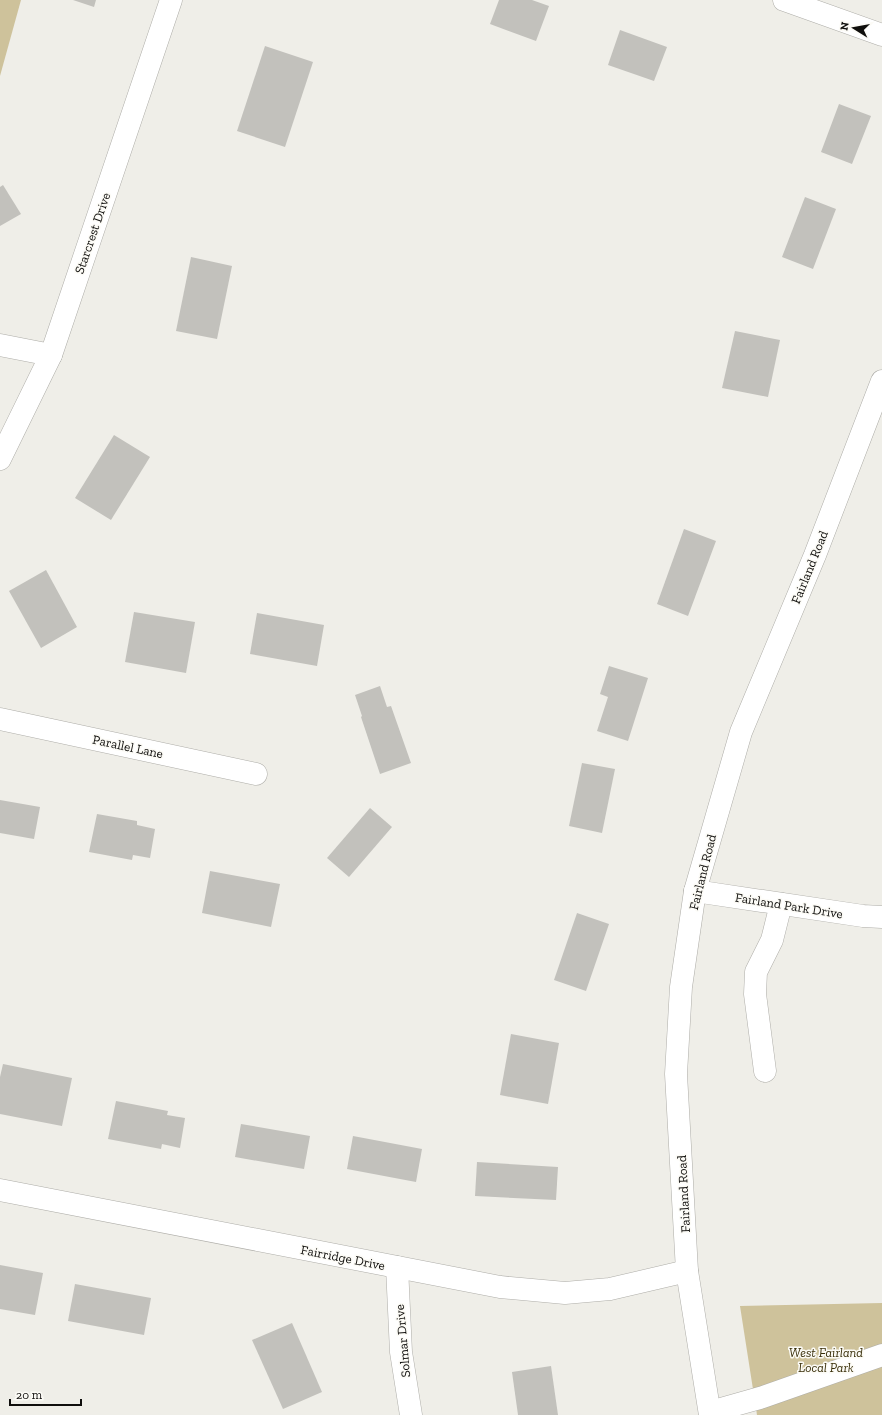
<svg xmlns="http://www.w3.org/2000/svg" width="882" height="1415" viewBox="0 0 882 1415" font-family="'Zilla Slab',serif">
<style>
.green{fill:#cec29b}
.building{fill:#c2c1bc}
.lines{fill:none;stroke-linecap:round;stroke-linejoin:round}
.minor-casing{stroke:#aeada8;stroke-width:23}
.major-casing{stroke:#aeada8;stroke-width:23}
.minor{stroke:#fff;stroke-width:22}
.major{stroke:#fff;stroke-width:22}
.labels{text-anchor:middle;stroke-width:3;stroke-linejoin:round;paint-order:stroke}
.street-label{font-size:13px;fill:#0f0e0c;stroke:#fcfbf6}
.park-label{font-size:13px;font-style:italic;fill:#392f0a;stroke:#fcfbf6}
</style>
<rect width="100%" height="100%" fill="#efeee8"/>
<g class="green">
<path d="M0 0H21L0 76Z"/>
<path d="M882 1303V1415H757L740 1306Z"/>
</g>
<g class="building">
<path d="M73 0H96L94 7Z"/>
<path d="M499 0H532L549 6 536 41 490 24Z"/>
<path d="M620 30 667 47 654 81 608 65Z"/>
<path d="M265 46 313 62 285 147 237 131Z"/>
<path d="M839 104 871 116 852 164 821 152Z"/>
<path d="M3 185 21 214 0 226V187Z"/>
<path d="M805 197 836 209 813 269 782 257Z"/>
<path d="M191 257 232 266 217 339 176 331Z"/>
<path d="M735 331 780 340 768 397 722 388Z"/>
<path d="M114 435 150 457 111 520 75 498Z"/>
<path d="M684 529 716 541 688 616 657 604Z"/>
<path d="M46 570 77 627 41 648 9 591Z"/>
<path d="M134 612 195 622 186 673 125 662Z"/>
<path d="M257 613 324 625 317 666 250 654Z"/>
<path d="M609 666 648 678 628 741 597 731 608 697 600 694Z"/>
<path d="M380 686 387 707 391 706 411 763 380 774 361 717 362 716 355 695Z"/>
<path d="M582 763 615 769 602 833 569 826Z"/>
<path d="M0 800 40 807 34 839 0 833Z"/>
<path d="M370 808 392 827 349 877 327 858Z"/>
<path d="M97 814 137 821V825L155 829 150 858 133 855 132 860 89 852Z"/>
<path d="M210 871 280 884 271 927 202 913Z"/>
<path d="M577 913 609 924 586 991 554 980Z"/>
<path d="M511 1034 559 1043 548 1104 500 1095Z"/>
<path d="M3 1064 72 1078 62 1126 0 1114V1077Z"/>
<path d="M116 1101 168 1111 167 1115 185 1118 180 1148 162 1144 161 1149 108 1139Z"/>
<path d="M241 1124 310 1136 304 1169 235 1157Z"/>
<path d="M353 1136 422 1149 416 1182 347 1169Z"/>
<path d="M477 1162 558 1167 556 1200 475 1196Z"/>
<path d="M0 1265 43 1273 35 1315 0 1309Z"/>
<path d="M75 1284 151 1298 144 1335 68 1321Z"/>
<path d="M292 1323 322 1392 283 1409 252 1340Z"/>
<path d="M551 1366 558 1415H518L512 1372Z"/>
</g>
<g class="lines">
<defs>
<g id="minor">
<path d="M784 0 882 35"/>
<path d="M0 345 51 355"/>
<path d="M0 459 51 355 171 0"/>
<path d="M0 719 256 774"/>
<path d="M695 891 863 916 882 917"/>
<path d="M765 1071 755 994 756 972 772 940 781 904"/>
<path d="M0 1190 500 1287 565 1293 610 1289 687 1271"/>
<path d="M397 1267 401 1352 411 1415"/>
<path d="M710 1412 763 1397 882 1355"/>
</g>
<path id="major" d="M710 1415 687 1271 676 1074 681 987 695 891 741 732 815 555 882 381"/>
</defs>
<use href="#minor" class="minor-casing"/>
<use href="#major" class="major-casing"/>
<use href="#minor" class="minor"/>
<use href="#major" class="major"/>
</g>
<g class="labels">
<g class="street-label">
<text transform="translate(92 233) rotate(-71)" y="5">Starcrest Drive</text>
<text transform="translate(809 567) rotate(-68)" y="5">Fairland Road</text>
<text transform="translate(128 746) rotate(12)" y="5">Parallel Lane</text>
<text transform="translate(702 872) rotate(-76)" y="5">Fairland Road</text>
<text transform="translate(789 905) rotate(9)" y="5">Fairland Park Drive</text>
<text transform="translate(683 1194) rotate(-93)" y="5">Fairland Road</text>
<text transform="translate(343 1257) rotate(11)" y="5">Fairridge Drive</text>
<text transform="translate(402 1341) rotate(-95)" y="5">Solmar Drive</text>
</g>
<g class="park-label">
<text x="826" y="1357">West Fairland<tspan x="826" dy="15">Local Park</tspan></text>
</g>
</g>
<g transform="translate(854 28) rotate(281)" stroke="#fcfbf6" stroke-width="3" paint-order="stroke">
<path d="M0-3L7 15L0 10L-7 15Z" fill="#0f0e0c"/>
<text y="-6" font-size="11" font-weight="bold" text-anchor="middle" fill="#0f0e0c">N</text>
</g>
<path d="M10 1399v6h71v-6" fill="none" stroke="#0f0e0c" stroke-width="2"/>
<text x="16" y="1399" font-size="12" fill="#0f0e0c" stroke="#fcfbf6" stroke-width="3" paint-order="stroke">20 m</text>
</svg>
